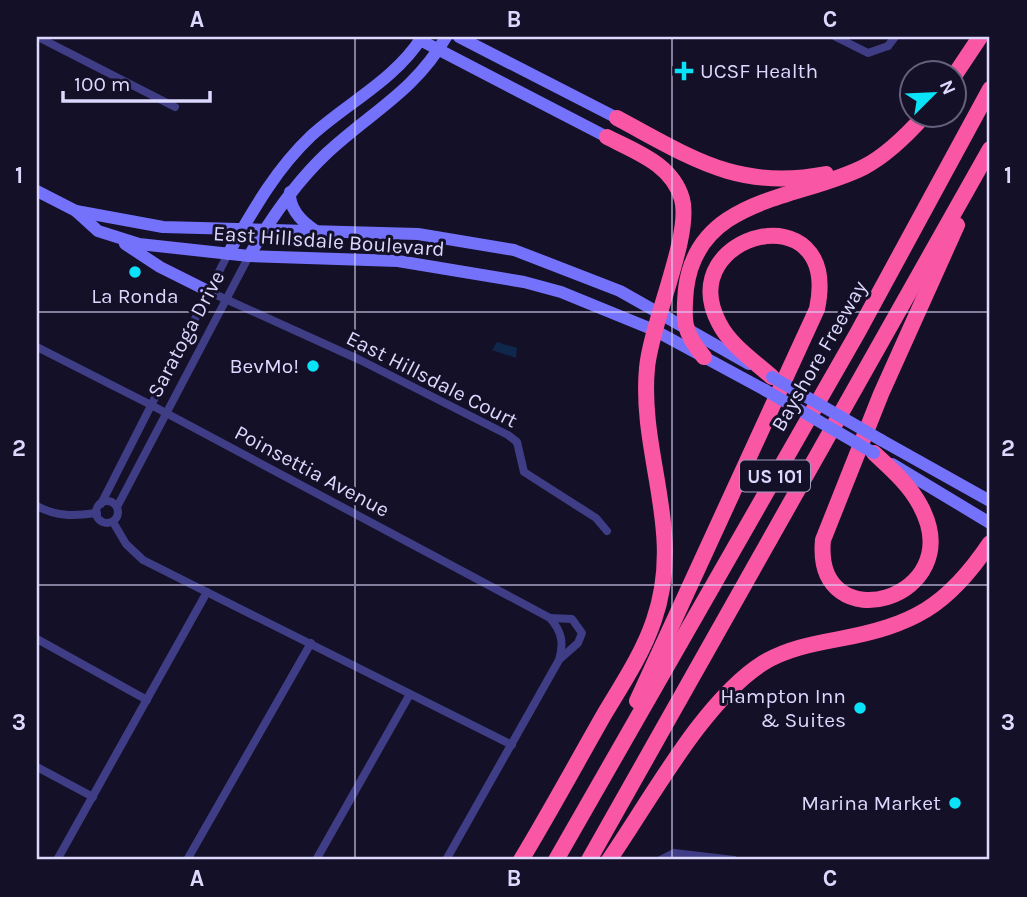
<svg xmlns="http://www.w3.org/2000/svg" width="1027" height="897" viewBox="0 0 1027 897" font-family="Karla,sans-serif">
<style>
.water{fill:#10274c}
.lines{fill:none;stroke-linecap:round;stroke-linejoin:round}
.street{stroke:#3f3d85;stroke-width:8}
.secondary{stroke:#7472fb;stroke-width:12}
.highway{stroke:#fa56a6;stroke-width:16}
.secondary-bridge{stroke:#7472fb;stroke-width:12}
.grid{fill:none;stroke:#dcd8fe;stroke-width:2;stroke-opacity:0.55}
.poi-dot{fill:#0ae2f8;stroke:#141027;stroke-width:2.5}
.labels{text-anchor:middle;stroke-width:6;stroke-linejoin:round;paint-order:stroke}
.shield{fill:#141027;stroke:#a09cbe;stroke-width:2}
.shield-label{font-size:19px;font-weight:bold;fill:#dcd8fe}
.poi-label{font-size:21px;fill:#dcd8fe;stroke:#141027;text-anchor:end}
.street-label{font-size:21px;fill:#dcd8fe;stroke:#141027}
.neatline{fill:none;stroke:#dcd8fe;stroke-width:2.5}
.grid-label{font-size:23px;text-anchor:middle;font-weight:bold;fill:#dcd8fe}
</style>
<rect width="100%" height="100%" fill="#141027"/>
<path class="water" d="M497 342 517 348 516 358 492 350Z"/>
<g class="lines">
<g class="street">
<path d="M38 37 175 107"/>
<path d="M836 37 868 53 888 46"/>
<path d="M888 46 895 37"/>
<path d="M210 292 360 360 508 435 517 442 524 472 596 518 607 531"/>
<path d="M37 347 153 406 550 618C562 632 564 643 559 660L446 860"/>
<circle cx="107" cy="512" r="11"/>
<path d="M101 504 228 254"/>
<path d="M37 506C57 517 74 516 97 513"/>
<path d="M117 507 249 256"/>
<path d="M113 522 126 544 143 560 512 745"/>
<path d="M550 618 572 619 582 633 578 643 561 658"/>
<path d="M37 639 147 700"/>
<path d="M37 767 93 797"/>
<path d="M57 860 207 592"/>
<path d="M187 860 311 643"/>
<path d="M316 860 410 694"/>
<path d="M660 860 674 853 734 860"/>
</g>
<g class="secondary">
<path d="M459 37 617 118"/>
<path d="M420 40 607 137"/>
<path d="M37 191 76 211 98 231 139 244 249 256 398 261 524 282 561 292 654 330 765 390"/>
<path d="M290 192C289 210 302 222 316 231"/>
<path d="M76 211 163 227 418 234 514 250 620 291 749 364"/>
<path d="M125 244 160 267 210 292"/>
<path d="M228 254C252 212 275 170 311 136 347 103 395 80 422 37"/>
<path d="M249 256C271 218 295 183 327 153 371 112 415 91 446 37"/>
<path d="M881 440 990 501"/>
<path d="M892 464 990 523"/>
</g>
<g class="highway">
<path d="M954 76 980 37"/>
<path d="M617 118C692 158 738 191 826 174"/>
<path d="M704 357C683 332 683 321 686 289 697 196 799 200 864 167 887 155 907 135 924 116"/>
<path d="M874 453C891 469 909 484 920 505 972 600 813 644 823 540L881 394 957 225"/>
<path d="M637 701 817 309C842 189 671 233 719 323 730 345 754 361 772 377"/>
<path d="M521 860C550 812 577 762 605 713 623 683 643 653 654 620 685 531 639 455 647 368 651 323 692 235 682 199 672 164 636 152 607 137"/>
<path d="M556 860 858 332 990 89"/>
<path d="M589 860 990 149"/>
<path d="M609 860C650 801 703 701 763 663 786 649 812 644 839 639 913 625 947 607 990 543"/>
</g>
<g class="secondary-bridge">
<path d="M772 377 881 440"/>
<path d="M765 390 874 453"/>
</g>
</g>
<path class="grid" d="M355 37V860M672 37V860M37 312H990M37 585H990"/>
<g class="poi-dot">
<path d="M680.5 60.5h7v7h7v7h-7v7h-7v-7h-7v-7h7z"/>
<circle cx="135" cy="272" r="7"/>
<circle cx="313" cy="366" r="7"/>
<circle cx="860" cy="708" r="7"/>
<circle cx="955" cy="803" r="7"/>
</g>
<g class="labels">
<rect class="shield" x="740" y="460.5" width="70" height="31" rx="5"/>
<g class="shield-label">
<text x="775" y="483">US 101</text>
</g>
<g class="poi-label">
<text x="700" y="78" text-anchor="start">UCSF Health</text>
<text x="135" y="303" text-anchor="middle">La Ronda</text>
<text x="299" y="373">BevMo!</text>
<text x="846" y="703">Hampton Inn<tspan x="846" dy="24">&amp; Suites</tspan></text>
<text x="941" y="810">Marina Market</text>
</g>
<g class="street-label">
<text transform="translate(329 241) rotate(4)" y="7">East Hillsdale Boulevard</text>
<text transform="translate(186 334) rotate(-62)" y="7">Saratoga Drive</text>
<text transform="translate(819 356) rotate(-60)" y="7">Bayshore Freeway</text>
<text transform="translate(432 379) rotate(27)" y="7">East Hillsdale Court</text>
<text transform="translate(312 471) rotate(28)" y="7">Poinsettia Avenue</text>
</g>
</g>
<rect width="1027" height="897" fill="none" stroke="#141027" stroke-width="77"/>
<g transform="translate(933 94) rotate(66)"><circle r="33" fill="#141027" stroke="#64607d" stroke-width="2"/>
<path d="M0-5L12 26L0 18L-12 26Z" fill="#0ae2f8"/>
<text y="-10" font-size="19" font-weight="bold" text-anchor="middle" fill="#dcd8fe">N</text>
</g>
<path d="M63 91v10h147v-10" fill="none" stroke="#dcd8fe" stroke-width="3.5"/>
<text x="74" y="91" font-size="21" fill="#dcd8fe" stroke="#141027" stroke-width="5" paint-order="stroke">100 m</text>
<rect x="38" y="38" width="950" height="820" class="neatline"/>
<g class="grid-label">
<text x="197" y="27">A</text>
<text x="514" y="27">B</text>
<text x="830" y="27">C</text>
<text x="19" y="183">1</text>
<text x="1008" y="183">1</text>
<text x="19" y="456">2</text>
<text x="1008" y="456">2</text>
<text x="19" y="730">3</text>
<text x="1008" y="730">3</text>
<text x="197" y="886">A</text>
<text x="514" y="886">B</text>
<text x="830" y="886">C</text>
</g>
</svg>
